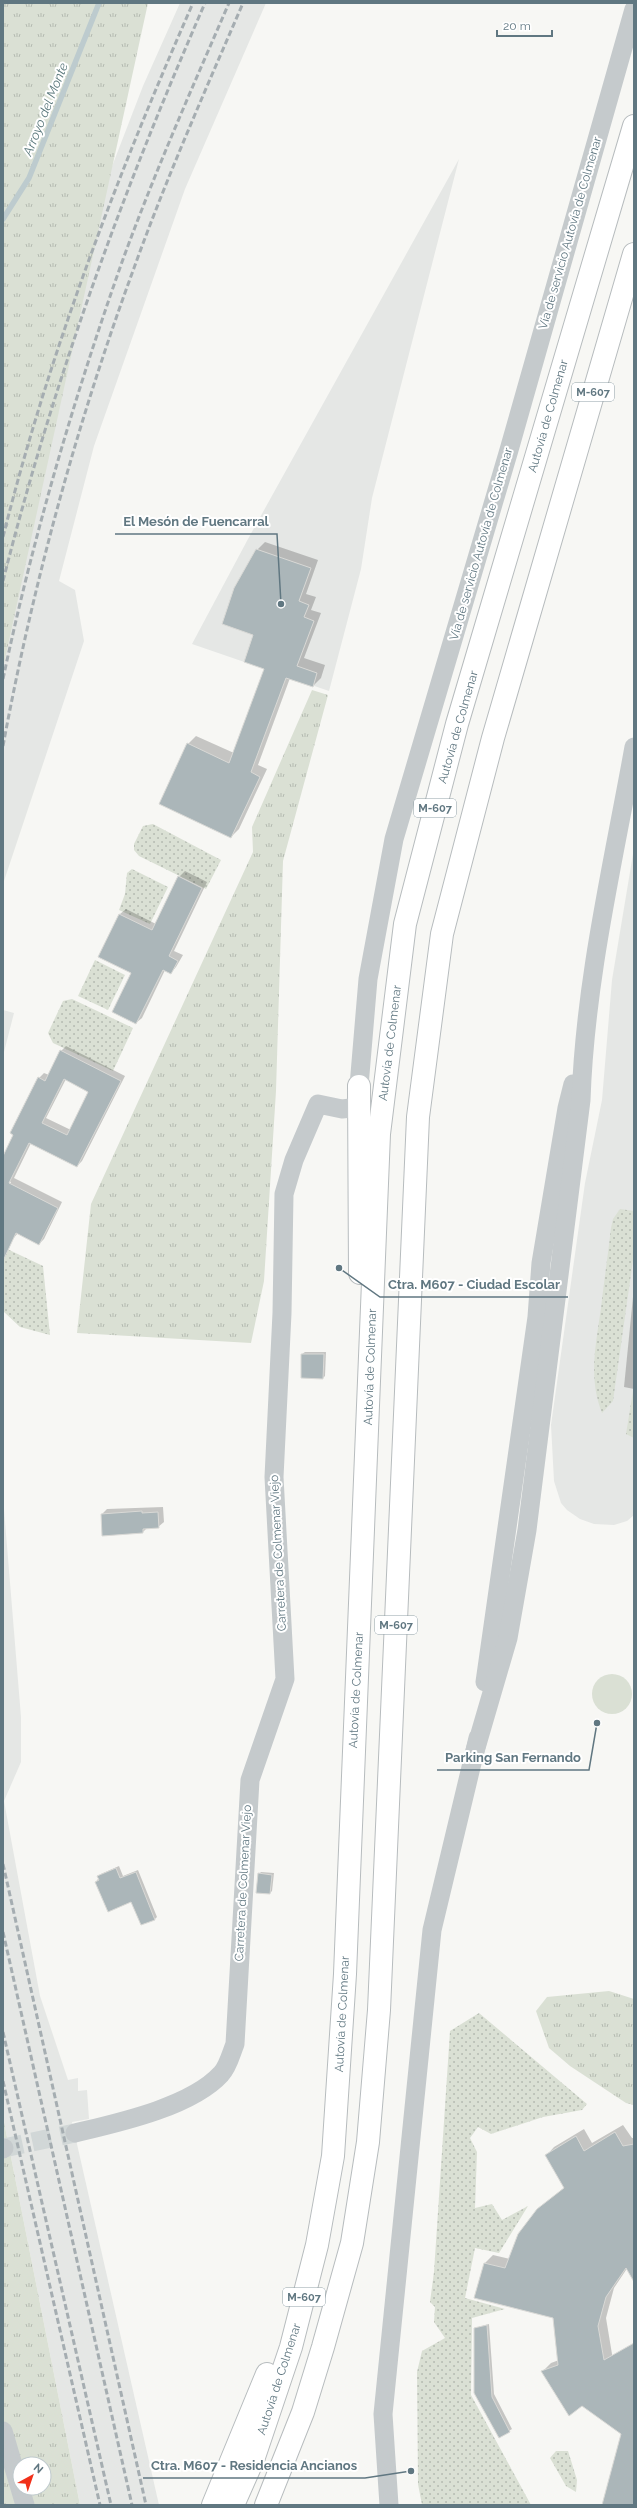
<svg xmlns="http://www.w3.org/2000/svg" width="637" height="2508" viewBox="0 0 637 2508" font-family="Raleway,sans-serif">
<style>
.built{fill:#e5e7e5}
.grass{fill:#dae0d4}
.park{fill:url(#park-tufts);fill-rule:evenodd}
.garden{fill:url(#garden-dots)}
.shadow{fill:#0003;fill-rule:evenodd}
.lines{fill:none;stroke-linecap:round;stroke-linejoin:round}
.stream{stroke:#bdcbce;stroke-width:5.5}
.building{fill:#abb6b9;stroke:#d9d9d6;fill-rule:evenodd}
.minor-tunnel{stroke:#d1d7d7;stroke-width:19;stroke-dasharray:19 10;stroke-linecap:butt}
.motorway-casing{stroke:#b7bcbe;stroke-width:24}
.minor{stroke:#c5cacc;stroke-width:19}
.motorway{stroke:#fff;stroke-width:22}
.rail{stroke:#a5adb1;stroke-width:3;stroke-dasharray:6 3;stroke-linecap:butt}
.labels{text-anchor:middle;stroke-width:4;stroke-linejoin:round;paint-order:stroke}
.shield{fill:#fff;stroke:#90a0a7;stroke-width:1}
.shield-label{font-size:11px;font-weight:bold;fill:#607781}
.street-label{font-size:12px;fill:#607781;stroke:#fff}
.water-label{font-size:13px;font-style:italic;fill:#5a787c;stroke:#fff}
.leader{fill:none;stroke:#607781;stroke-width:1.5}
.callout-dot{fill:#607781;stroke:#fff;stroke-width:1.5}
.callout-label{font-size:13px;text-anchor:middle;font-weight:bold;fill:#607781;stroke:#fff;stroke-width:4;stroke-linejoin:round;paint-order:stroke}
</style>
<defs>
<pattern id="park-tufts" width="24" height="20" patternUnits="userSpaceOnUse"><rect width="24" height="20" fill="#dae0d4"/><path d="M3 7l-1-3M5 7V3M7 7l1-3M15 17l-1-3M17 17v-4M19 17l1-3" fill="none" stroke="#b4bab1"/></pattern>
<pattern id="garden-dots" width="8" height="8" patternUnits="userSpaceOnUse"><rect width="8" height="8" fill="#dae0d4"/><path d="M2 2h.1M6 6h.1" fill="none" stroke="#b4bab1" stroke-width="1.8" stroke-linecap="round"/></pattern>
</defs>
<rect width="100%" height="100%" fill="#f7f7f4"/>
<g class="built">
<path d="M180 3H266L185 189 94 446 59 581 75 590 84 641 3 884V485L57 309 143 86Z"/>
<path d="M459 159 372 498 361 569 329 691 192 644 248 539Z"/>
<path d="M634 848V1515L627 1521 614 1525 594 1524 580 1519 567 1510 561 1503 554 1481 551 1425 585 1183 602 1100 612 980Z"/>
<path d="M3 1010 14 1013 4 1052H3Z"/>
<path d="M3 1497 21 1717V1762L4 1801 40 1996 68 2080 78 2078V2091L87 2090 89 2119 72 2122 159 2505H80L3 2117Z"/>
</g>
<circle class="grass" cx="612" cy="1694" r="20"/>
<g class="park">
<path d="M3 3H148L3 668Z"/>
<path d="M312 690 328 695 283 861 276 1091 264 1281 251 1343 77 1333 91 1204 253 852 252 827Z"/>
<path d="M609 1991 634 1999V2105L626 2103 570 2066 549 2048 536 2011 547 1997Z"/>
<path d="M3 2117 80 2505H3ZM20 2464H44V2488H20Z"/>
</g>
<g class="garden">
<path d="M153 824 221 860 206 889 139 856 134 850V844L143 826Z"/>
<path d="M132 869 168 887 150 924 119 910 125 894 127 873Z"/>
<path d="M95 960 125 975 108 1010 78 996Z"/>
<path d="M72 999 133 1028 113 1071 53 1043 48 1033 63 1001Z"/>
<path d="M620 1209 634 1211V1253L613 1401 602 1413C588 1378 596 1344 601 1308 604 1281 608 1255 611 1228L613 1219Z"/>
<path d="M3 1247 43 1266 50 1335 20 1327 3 1311Z"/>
<path d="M633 1391H634V1438L626 1434Z"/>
<path d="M479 2013 587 2104 582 2110 543 2117 491 2134 478 2127 470 2138 477 2152 475 2208 492 2204 502 2220 528 2206 499 2253 475 2248 465 2298 505 2309 472 2318 471 2395 531 2505H422L418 2484 417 2372 422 2351 445 2338 434 2322 435 2307 430 2302 434 2272 450 2031Z"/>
<path d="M556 2451H568L577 2480 576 2492 566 2486 550 2458Z"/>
</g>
<g class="shadow">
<path d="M265 542 318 560 306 594 316 597 311 610 321 613 304 658 325 665 321 678 313 686 290 678 258 765 267 769 239 829 231 837 188 744 196 736 234 753 265 669 254 635 257 550Z"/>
<path d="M185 871 207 882 174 951 183 955 176 967 171 973 165 970 142 1018 136 1023 132 972 100 957 120 914 126 909 156 924 179 877Z"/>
<path d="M66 1046 125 1076 82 1161 77 1166 31 1143 14 1178 62 1202 44 1239 39 1244 18 1233 12 1240 3 1235V1198L11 1182 3 1179V1158L39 1078 44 1073 49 1075 61 1051ZM66 1079 90 1091 71 1130 46 1118Z"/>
<path d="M634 1287V1389L624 1387Z"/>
<path d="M305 1352H326L325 1376 323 1378 302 1377V1354Z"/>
<path d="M163 1507 164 1522 158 1527 147 1528 143 1532 103 1535 102 1514 107 1509Z"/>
<path d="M119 1866 123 1876 138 1870 157 1917 155 1919 141 1924 132 1901 96 1882 101 1874Z"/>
<path d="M261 1872 274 1873 272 1891 270 1893 259 1874Z"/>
<path d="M623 2125 632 2138H634V2263L630 2264 614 2288 606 2318 613 2360 634 2375V2505H604L622 2434 543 2371 551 2363 559 2360 554 2317 485 2263 493 2255 510 2259 538 2210 565 2187 546 2156 554 2147 584 2129 592 2143Z"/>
<path d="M489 2324 494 2394 512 2429 499 2437 475 2328Z"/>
</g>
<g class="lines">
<path class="stream" d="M3 219 29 178 99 3"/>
</g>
<g class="building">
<path d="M256 549 311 568 299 601 309 605 304 617 314 621 297 666 317 673 313 687 286 678 251 772 260 777 231 838 159 804 187 743 229 763 264 669 244 662 253 635 222 624 234 588Z"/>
<path d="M178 876 202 888 169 956 178 961 171 974 163 970 136 1024 112 1012 131 973 98 957 119 914 152 930Z"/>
<path d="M60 1050 121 1081 77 1167 29 1143 9 1183 58 1208 39 1245 16 1233 3 1261V1156L13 1135 10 1133 38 1077 45 1081ZM64 1079 88 1092 67 1135 42 1123Z"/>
<path d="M301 1354H324L323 1379 301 1378Z"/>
<path d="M142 1511V1513L158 1512 159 1528 143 1529V1533L102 1536 101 1514Z"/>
<path d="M116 1868 120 1878 136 1872 155 1920 141 1925 131 1902 108 1912 95 1882 99 1880 97 1876Z"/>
<path d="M258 1873 272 1875 270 1894 256 1893Z"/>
<path d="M615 2132 623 2146 634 2144V2282L626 2268 606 2297 598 2326 604 2360 634 2343V2505H602L621 2434 582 2406 569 2416 541 2371 558 2365 553 2318 474 2298 484 2263 505 2268 518 2234 537 2209 564 2188 545 2155 576 2136 584 2151Z"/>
<path d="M487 2325 492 2397 510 2432 499 2438 474 2393V2328Z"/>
</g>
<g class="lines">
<path class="minor-tunnel" d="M4 2148 75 2133"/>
<defs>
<g id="motorway">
<path d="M359 1086 360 1273"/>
<path d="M213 2505 267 2374"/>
<path d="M233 2505 253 2460 291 2347 317 2245 333 2156 345 1974 379 1134 405 924 457 724 634 126"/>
<path d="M266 2505 303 2412 323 2347 352 2243 368 2142 379 2010 418 1117 442 934 493 738 634 254"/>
</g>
</defs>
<use href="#motorway" class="motorway-casing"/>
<g class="minor">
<path d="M359 1086 368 979 394 839 509 450 634 9"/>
<path d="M485 1682 537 1317 541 1263 567 1108 573 1084"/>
<path d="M475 1751 508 1638 527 1530 581 1100C585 981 613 864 634 747"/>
<path d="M75 2133C117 2123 191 2107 221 2074 228 2067 231 2054 235 2044L250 1780 285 1679 274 1477 282 1313 284 1194 294 1160 318 1104 342 1109 359 1107"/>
<path d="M3 2149 4 2148"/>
<path d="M3 2431 25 2505"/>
<path d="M389 2505 383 2414 432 1930 478 1738"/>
</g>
<use href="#motorway" class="motorway"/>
<g class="rail">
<path d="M3 537C49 353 117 176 193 3"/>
<path d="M3 581C54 379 122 193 205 3"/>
<path d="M3 679C33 537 74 398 122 262 154 174 192 88 229 3"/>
<path d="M3 746C33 584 77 423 134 268 166 179 205 91 243 3"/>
<path d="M3 1864 146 2505"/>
<path d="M3 1932 132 2505"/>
<path d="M3 2032 111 2505"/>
<path d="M3 2081 100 2505"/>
</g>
</g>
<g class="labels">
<g class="shield">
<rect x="572" y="383" width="42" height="18" rx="3"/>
<rect x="414" y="799" width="42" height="18" rx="3"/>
<rect x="375" y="1616" width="42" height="18" rx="3"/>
<rect x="283" y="2288" width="42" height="18" rx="3"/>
</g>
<g class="shield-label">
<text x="593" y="396">M-607</text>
<text x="435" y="812">M-607</text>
<text x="396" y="1629">M-607</text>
<text x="304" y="2301">M-607</text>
</g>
<g class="street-label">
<text transform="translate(570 233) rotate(-74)" y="4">Vía de servicio Autovía de Colmenar</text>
<text transform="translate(548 416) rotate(-74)" y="4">Autovía de Colmenar</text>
<text transform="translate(481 544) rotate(-74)" y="4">Vía de servicio Autovía de Colmenar</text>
<text transform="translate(458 727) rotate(-74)" y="4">Autovía de Colmenar</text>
<text transform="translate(390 1043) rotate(-83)" y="4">Autovía de Colmenar</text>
<text transform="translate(370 1367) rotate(-88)" y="4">Autovía de Colmenar</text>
<text transform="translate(278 1553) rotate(-93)" y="4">Carretera de Colmenar Viejo</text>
<text transform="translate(356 1690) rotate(-87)" y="4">Autovía de Colmenar</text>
<text transform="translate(243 1883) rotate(-87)" y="4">Carretera de Colmenar Viejo</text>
<text transform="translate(342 2014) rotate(-87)" y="4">Autovía de Colmenar</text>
<text transform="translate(279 2379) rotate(-72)" y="4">Autovía de Colmenar</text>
</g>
<g class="water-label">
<text transform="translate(45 109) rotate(-68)" y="5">Arroyo del Monte</text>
</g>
</g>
<path class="leader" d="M281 604L277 534H115M339 1268L380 1297H568M597 1723L589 1770H437M411 2471L365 2478H143"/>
<g class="callout-dot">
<circle cx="281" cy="604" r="4"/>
<circle cx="339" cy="1268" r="4"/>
<circle cx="597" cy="1723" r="4"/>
<circle cx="411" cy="2471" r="4"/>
</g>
<g class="callout-label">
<text x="196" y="526">El Mesón de Fuencarral</text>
<text x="474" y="1289">Ctra. M607 - Ciudad Escolar</text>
<text x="513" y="1762">Parking San Fernando</text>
<text x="254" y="2470">Ctra. M607 - Residencia Ancianos</text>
</g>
<rect width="637" height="2508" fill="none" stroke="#607781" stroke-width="8"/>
<g transform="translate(32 2476) rotate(40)"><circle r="19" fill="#ffffff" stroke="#bfc9cd"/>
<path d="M0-3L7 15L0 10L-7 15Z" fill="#f1301a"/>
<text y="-6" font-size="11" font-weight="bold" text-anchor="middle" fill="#607781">N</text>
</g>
<path d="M497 30v6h55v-6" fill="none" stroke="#607781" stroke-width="2"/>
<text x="503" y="30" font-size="12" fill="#607781" stroke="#ffffff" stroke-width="3" paint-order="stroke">20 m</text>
</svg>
